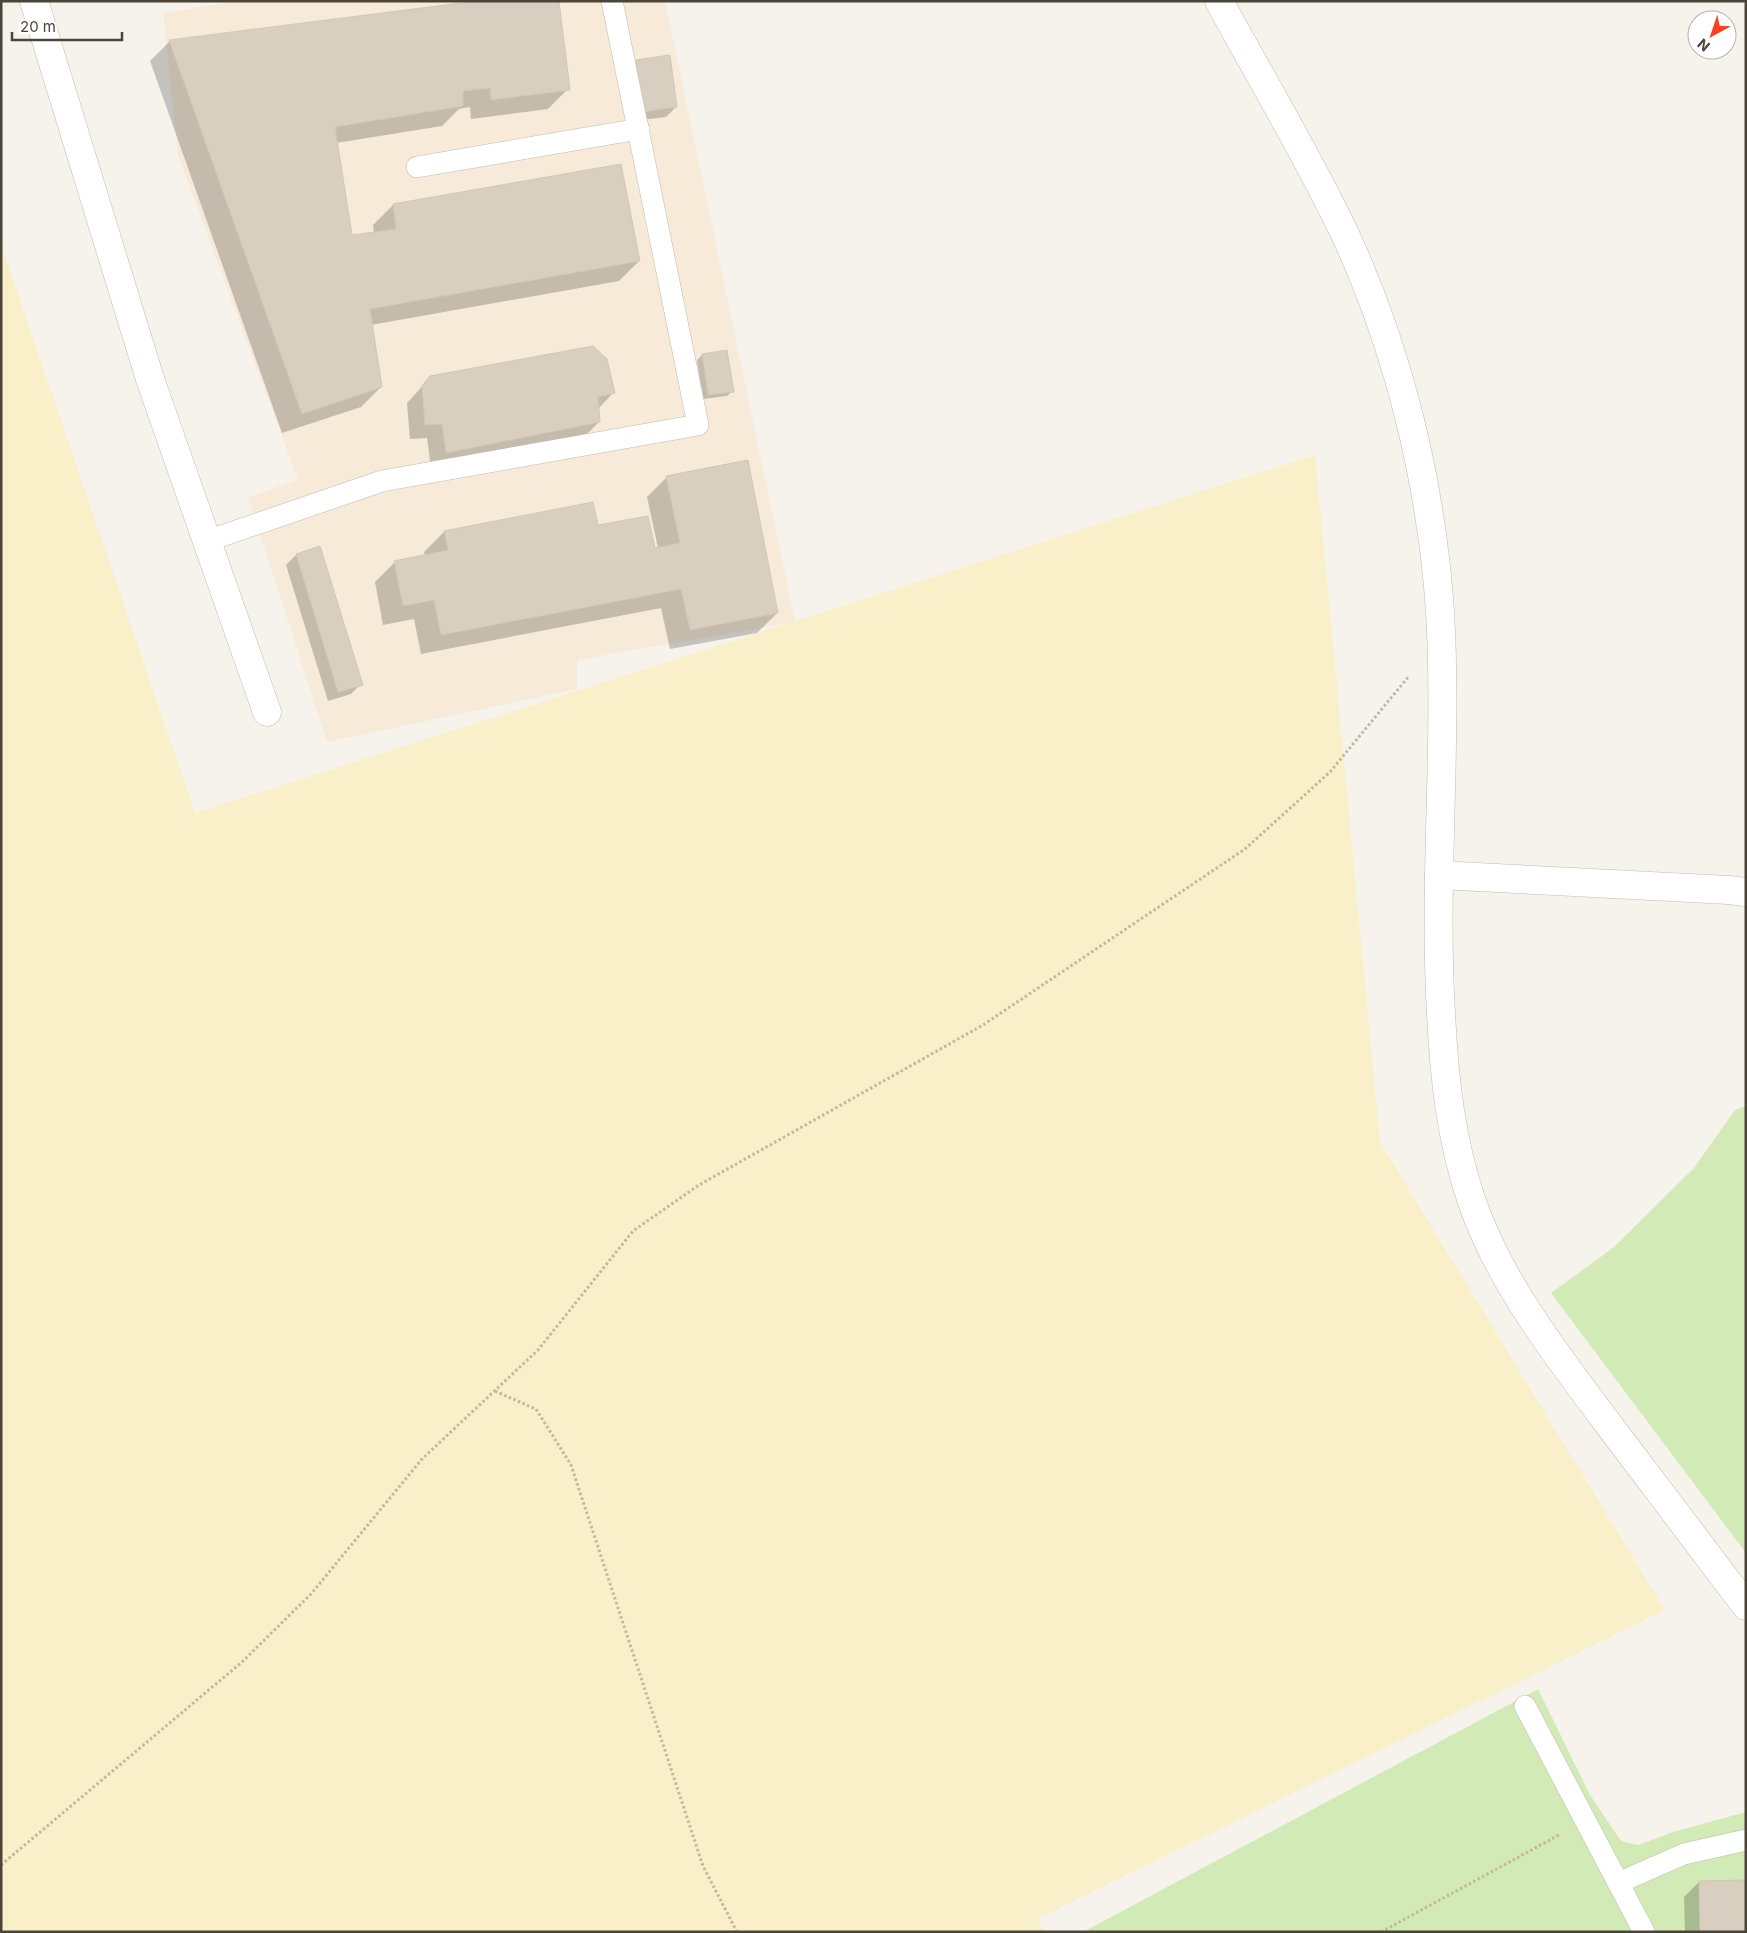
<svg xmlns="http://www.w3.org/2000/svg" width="1747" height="1933" viewBox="0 0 1747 1933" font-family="Inter,sans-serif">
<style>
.commercial{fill:#f7ead8}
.green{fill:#d2eab5}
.sand{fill:#f9efc9}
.shadow{fill:#0003}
.building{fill:#d8cfc1;stroke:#d3c7b4}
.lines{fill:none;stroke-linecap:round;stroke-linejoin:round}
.service-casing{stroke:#c2bbae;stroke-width:22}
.minor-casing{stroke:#c2bbae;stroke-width:29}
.path{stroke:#c4b79f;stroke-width:3;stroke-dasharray:2.5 2.5;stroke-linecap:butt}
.service{stroke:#fff;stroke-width:21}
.minor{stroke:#fff;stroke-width:28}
</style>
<rect width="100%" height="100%" fill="#f6f3ec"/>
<path class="commercial" d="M236 1H665L795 622 577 660V689L327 742 248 497 298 480 178 155 163 13Z"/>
<g class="green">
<path d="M1746 1106V1553L1551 1293 1613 1248 1694 1168 1735 1110Z"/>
<path d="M1538 1689 1590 1795 1621 1841 1638 1845 1673 1832 1746 1812V1932H1083Z"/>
</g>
<path class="sand" d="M1 244 195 813 1315 455 1380 1142 1665 1610 1037 1919 1045 1932H1Z"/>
<g class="shadow">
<path d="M170 41 568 89 548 109 471 119 470 107 459 109 442 126 336 143 351 236 374 233 373 225 393 205 639 261 619 281 371 325 381 387 361 407 282 433 150 61Z"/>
<path d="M637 61 676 107 666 117 633 121 626 71Z"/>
<path d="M726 351 732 391 727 396 703 399 697 360 702 355Z"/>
<path d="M430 378 613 393 598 409 599 422 584 437 431 467 427 438 410 439 407 403Z"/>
<path d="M667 477 777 613 757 633 670 649 661 608 421 654 414 619 383 625 375 582 395 562 425 556 424 552 444 532 597 527 654 549 658 548 647 497Z"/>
<path d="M296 555 361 684 351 694 328 701 286 565Z"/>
<path d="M1699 1882 1746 1932H1685L1684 1897Z"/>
</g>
<g class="building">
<path d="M477 1H559L570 90 491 100 490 88 463 91V106L335 127 352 235 396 229 393 204 621 164 640 261 370 309 382 387 302 414 169 40Z"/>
<path d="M670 55 677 107 643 112 636 60Z"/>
<path d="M593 346 607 359 615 393 598 397 600 422 446 453 442 424 425 425 422 386 430 376Z"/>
<path d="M727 350 734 392 708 395 702 354Z"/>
<path d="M748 460 778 613 690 630 681 589 441 635 434 600 403 606 394 561 448 550 444 531 593 502 598 525 648 516 655 548 680 543 666 476Z"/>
<path d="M320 546 363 685 338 692 296 554Z"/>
<path d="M1746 1880V1932H1700L1699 1881Z"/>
</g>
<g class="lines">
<defs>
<g id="service">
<path d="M417 167 639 129"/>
<path d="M207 541 382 481 698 425 612 1"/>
<path d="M1525 1706 1644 1932"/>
<path d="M1618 1883 1684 1854 1746 1840"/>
</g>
<g id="minor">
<path d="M34 1 150 379 267 712"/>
<path d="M1219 1C1261 78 1306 153 1344 232 1399 350 1431 482 1440 611 1448 745 1433 879 1441 1013 1444 1077 1451 1141 1472 1202 1501 1285 1557 1355 1609 1425 1655 1485 1700 1546 1746 1606"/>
<path d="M1439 875 1729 890 1746 892"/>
</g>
</defs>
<use href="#service" class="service-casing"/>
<use href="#minor" class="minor-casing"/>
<g class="path">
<path d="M495 1391 536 1409 571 1465 703 1866 737 1932"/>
<path d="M1 1865 242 1662 311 1594 422 1459 538 1350 633 1231 699 1185 983 1025 1245 849 1330 772 1409 676"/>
<path d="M1381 1932 1559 1835"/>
</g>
<use href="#service" class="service"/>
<use href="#minor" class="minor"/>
</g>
<rect width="1747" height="1933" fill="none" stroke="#4b4439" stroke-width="5"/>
<g transform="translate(1712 35) rotate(220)"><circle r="24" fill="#ffffff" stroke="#b7b4b0"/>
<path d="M0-4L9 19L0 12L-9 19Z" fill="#fc3f1d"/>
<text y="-8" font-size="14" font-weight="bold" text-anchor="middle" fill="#4b4439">N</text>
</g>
<path d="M12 32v8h110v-8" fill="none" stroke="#4b4439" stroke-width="2.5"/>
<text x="20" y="32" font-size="15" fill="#4b4439" stroke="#ffffff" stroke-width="4" paint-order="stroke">20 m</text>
</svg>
